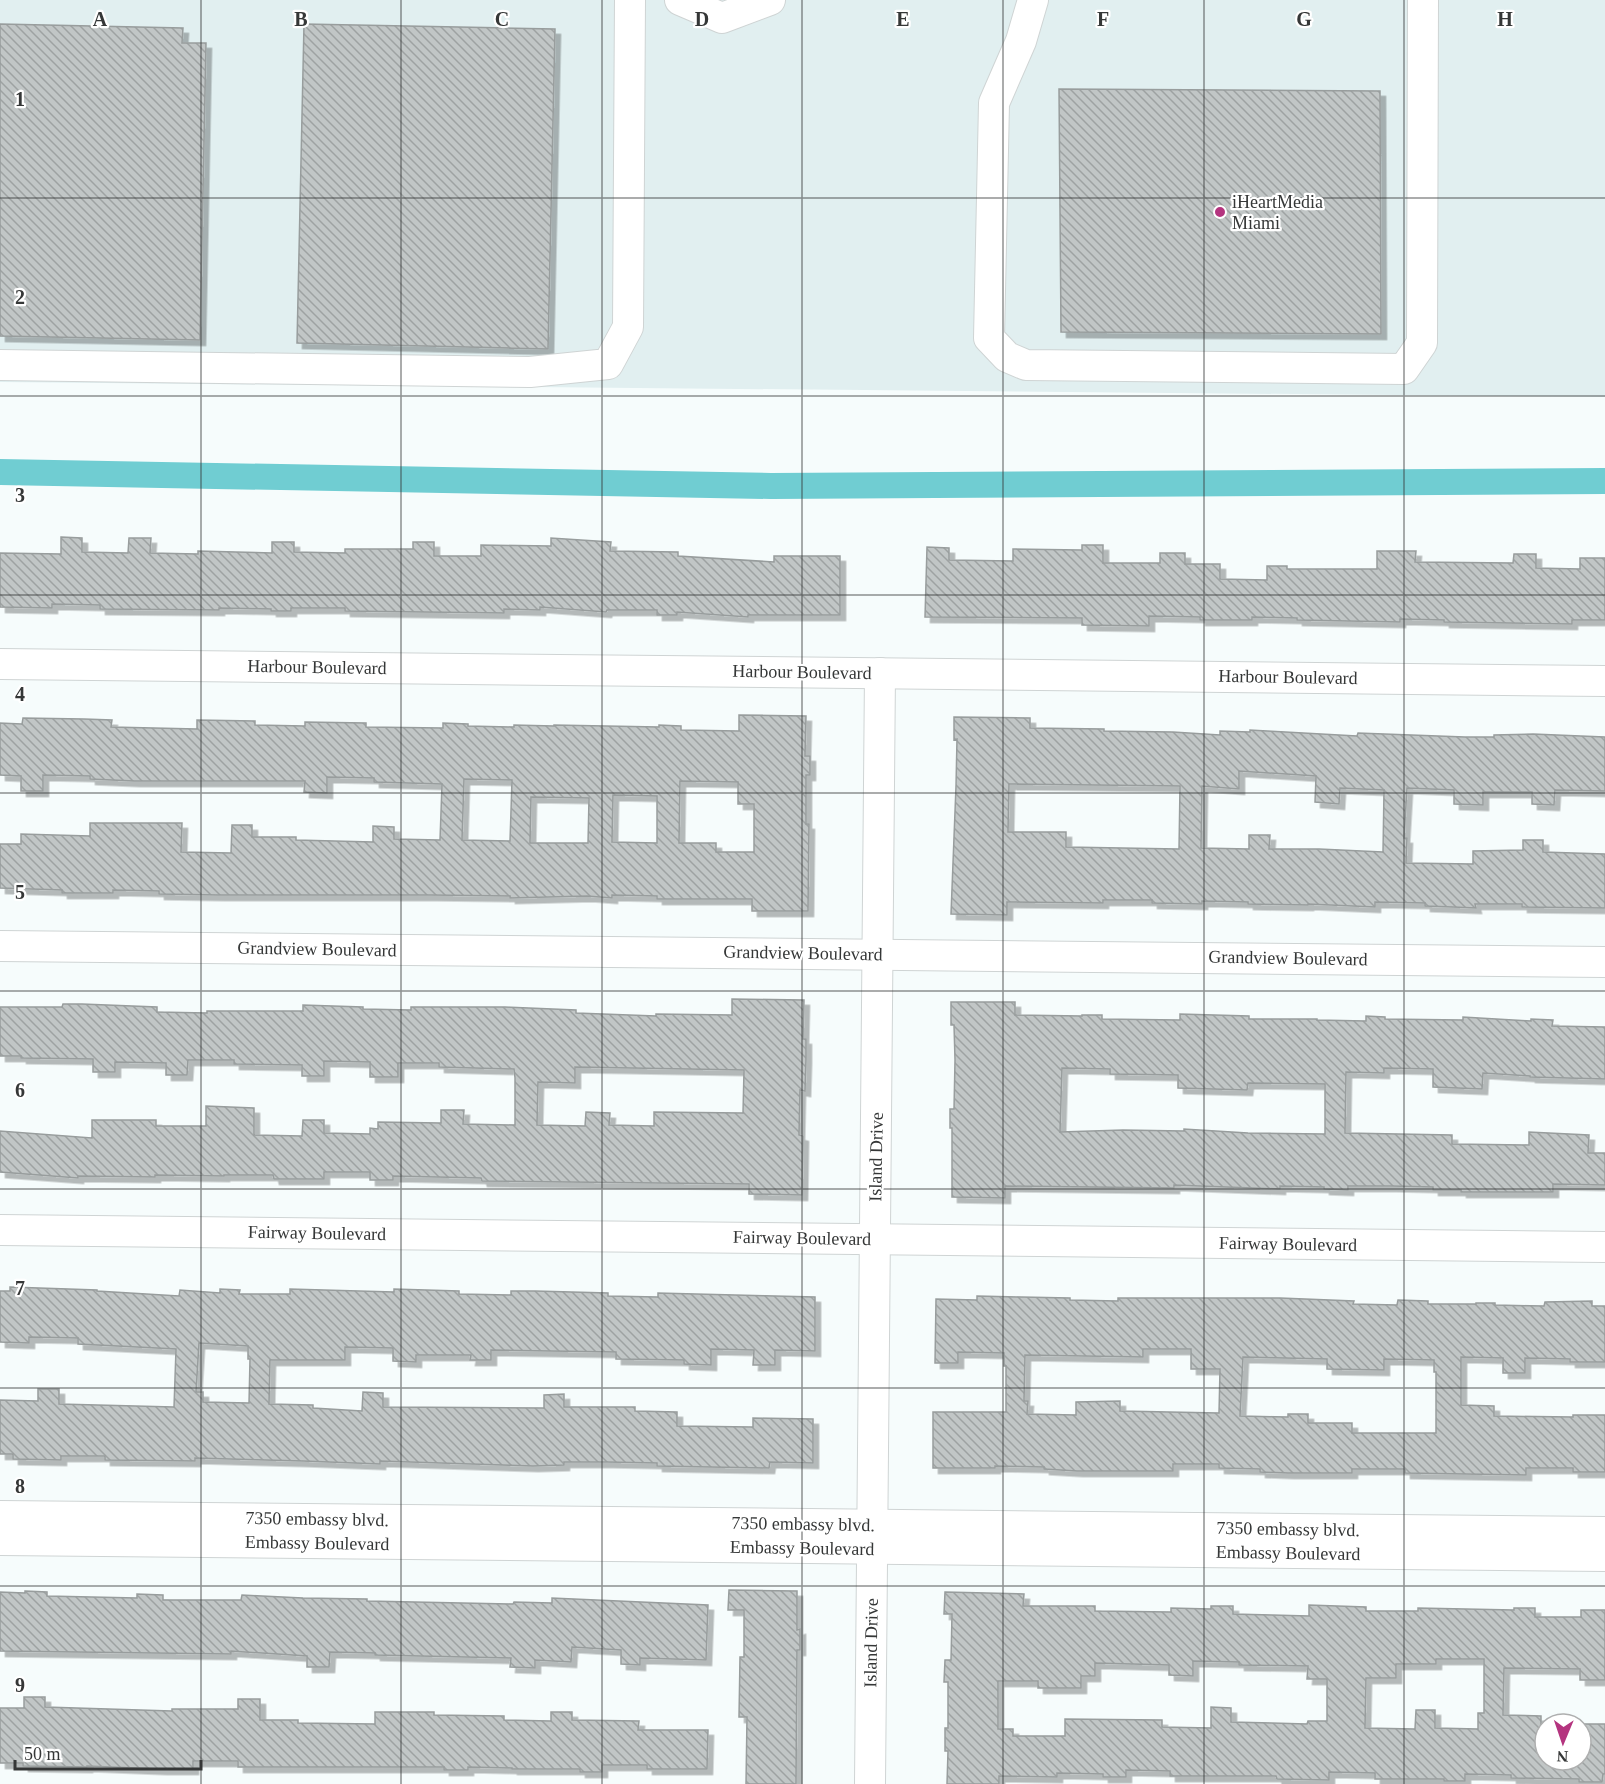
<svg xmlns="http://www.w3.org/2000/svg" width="1605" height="1784" viewBox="0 0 1605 1784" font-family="Georgia,serif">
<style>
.built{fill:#e1eff0}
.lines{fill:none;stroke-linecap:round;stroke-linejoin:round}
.canal{stroke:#70cdd2;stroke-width:26}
.building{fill:url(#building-back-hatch);stroke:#989d9d;stroke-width:1.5;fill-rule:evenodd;filter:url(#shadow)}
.minor-casing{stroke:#cfd4d4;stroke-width:32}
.minor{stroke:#fff;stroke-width:30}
.grid{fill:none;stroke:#353737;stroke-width:1.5;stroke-opacity:0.55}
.poi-dot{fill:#b4347f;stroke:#fff;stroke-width:2}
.labels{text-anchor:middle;stroke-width:4.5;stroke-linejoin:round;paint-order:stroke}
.poi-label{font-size:18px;fill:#353737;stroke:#fff;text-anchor:start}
.street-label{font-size:18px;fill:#353737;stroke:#fff}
.grid-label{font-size:20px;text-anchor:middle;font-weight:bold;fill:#353737;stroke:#fff;stroke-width:4.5;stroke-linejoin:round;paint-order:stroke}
</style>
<defs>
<pattern id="building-back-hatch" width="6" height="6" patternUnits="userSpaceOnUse" patternTransform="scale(1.5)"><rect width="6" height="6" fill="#c1c6c6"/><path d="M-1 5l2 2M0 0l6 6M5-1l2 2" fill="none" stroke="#9ea2a2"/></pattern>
<filter id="shadow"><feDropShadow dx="5.5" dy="5.5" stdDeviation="0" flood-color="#0004"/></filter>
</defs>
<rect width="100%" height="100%" fill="#f6fcfc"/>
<path class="built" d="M0 0H1605V397L0 382Z"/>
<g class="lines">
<path class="canal" d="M0 472 771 486 1605 481"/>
</g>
<g class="building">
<path d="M0 24 183 28 182 43H206L200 340 0 336Z"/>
<path d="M304 24 555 29 548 349 297 343Z"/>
<path d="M1059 89 1380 91 1381 334 1061 332Z"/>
<path d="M61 537 82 538V552L128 553 129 538H151L150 553 198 554V551L272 553V542H294V552L345 553V549H413V542H434V556H481V545L551 546V538L611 542 610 551 678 552V556L774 562V556H840V615H748V617L677 612V615H657V610H607L606 612 540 607V610L504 609V613L345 611V608H291V611H271V609L219 608V610L100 609V605L52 604V608L0 607V553L61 554Z"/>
<path d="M1082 545H1103V563H1160V553H1185V564H1220V579L1267 580V566H1287V569H1377V551H1416L1415 562 1513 563 1514 554H1536V568L1580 569V558H1605V620H1572V624L1444 622V620L1400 619V622L1297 620V618L1252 617V620H1200V617L1149 616V626L1082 625V618L925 617 927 547 949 548V560L1013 561V549L1082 550Z"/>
<path d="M739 715 806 716 805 756H810V775H806V824H809L808 911H752V899H657V896L612 895V898L587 896 510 898V896L431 895H218L159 894V891L113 890V893H62V890L0 888V844H21V834L90 836V823H182L181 852 231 853 232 825H252V837H296V840L373 842V826L394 827V839L440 840 442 784 374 782V778L327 777V793L304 792 305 781H134L90 779V776L43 775V791H21V776L0 775V723L22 724 23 718 84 719 112 720 111 727 197 729V720L255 721V725L305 726V722L366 723V727L443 728V723L468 724V726L514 727V725L554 726V725L659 727V725L681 726V730L739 731ZM464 779 512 780 510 841 462 840ZM680 781 738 782V804H754V852H716V843H679ZM613 795 657 796V843L612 842ZM531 797 589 798 588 843H530Z"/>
<path d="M954 717 1030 718V728L1104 729V731L1173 732 1220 735V731L1250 732V730L1357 736 1358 733 1465 737H1494V735L1533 734 1605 737V791L1555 790 1554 805 1532 804V792H1483V805L1454 804V790L1407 788 1404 838H1407L1406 863 1473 864V851L1523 850V840H1543V852L1605 854V908L1522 907V904H1475L1476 908 1453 907 1425 906V903L1375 902V907L1308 904V905L1248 904V902L1202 901V904L1152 903V900H1103V903L1007 902V915L951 914 956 786 957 739 954 740ZM1239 771 1316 776 1315 802 1339 804 1340 788 1384 790 1383 852 1319 849H1269L1270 835H1249V849L1201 848 1202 786 1239 789ZM1009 784 1180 786 1179 849 1066 847V832H1008Z"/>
<path d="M732 999 804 1000 803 1039H806V1059L805 1091 800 1090 799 1135 803 1136 802 1195 749 1194V1184L482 1181 481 1178 393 1176V1180H370V1172H324V1179H274L273 1175H224V1176L155 1175V1177L78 1176V1178L0 1172V1131L92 1138V1120H156V1126H206V1106L254 1108V1135L302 1136 303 1120H324V1133L370 1134V1128L378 1129V1122L441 1123V1110H464L463 1124 515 1125V1078L514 1069 439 1067V1063H398V1077H370V1062L324 1061V1076H302V1065L234 1064V1060H188L187 1075H166V1063L115 1062V1072H93V1059L21 1058V1056H0V1007H62L63 1004H82L157 1007V1012L207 1013V1011H303V1005L363 1007V1009L411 1010V1007H505L576 1010V1013L656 1016V1014L732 1015ZM575 1067 744 1070 743 1113 654 1112V1126L609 1125 610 1113 586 1112 585 1126 537 1125 538 1082 575 1083Z"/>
<path d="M951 1002H1015V1015L1082 1016V1015H1102V1019L1180 1020V1014L1249 1016V1019H1317V1020L1366 1021V1016L1385 1017V1019L1463 1020V1017L1531 1021V1019L1553 1020 1552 1026 1605 1027V1079L1530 1077V1076L1483 1073 1482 1089 1433 1087V1069L1384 1068V1073L1346 1072 1345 1133 1452 1135V1144L1529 1145V1132L1589 1135 1588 1153H1605V1185L1553 1184V1192H1461V1190H1433V1187L1391 1186H1348V1190L1324 1189V1187L1280 1186V1189L1174 1185V1188L1005 1186V1198L952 1197V1128H950V1109H954L955 1060 954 1025H951ZM1062 1068 1110 1069V1074L1178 1075V1088L1247 1090 1248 1083 1325 1084V1134L1248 1133 1184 1129V1131L1123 1130 1060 1132Z"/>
<path d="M10 1287 97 1290V1291L179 1296 180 1290 220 1293V1289L240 1290 239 1294H290V1289L394 1292V1289L459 1291V1294L511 1295V1291H535L608 1293V1296L658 1297V1293L815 1297V1351L775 1350V1365H753L754 1350 711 1349V1365L684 1364V1360L616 1359V1352L491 1350V1360H470L471 1355H416V1362L393 1361V1348L345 1347V1360H270L269 1404 313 1405V1408L362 1411 363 1392 383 1393V1407L544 1408V1395L564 1394V1407H635V1411L677 1412V1426L753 1427V1418L813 1419V1463L770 1462 769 1468 657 1466V1463L607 1462H564V1465L533 1466 380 1461V1464L303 1461 195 1458V1461L105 1460V1456H61V1460L13 1459V1454H0V1400L38 1401V1389H59V1404L174 1407 176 1349 78 1344V1338L29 1337V1343L0 1342V1291H10ZM199 1343 248 1346V1359H250L249 1403 203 1402V1392H196Z"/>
<path d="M977 1296 1070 1298V1300L1118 1301V1298H1280L1354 1301 1353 1304 1397 1305 1398 1300 1428 1301V1304H1476V1303H1495V1305L1544 1306 1545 1302 1592 1301V1306H1605V1362H1570V1359L1525 1358V1373H1503V1358L1461 1357V1405L1494 1406V1416L1573 1417V1415H1605V1472H1573V1468H1526V1475L1405 1473V1469H1352V1473H1288L1260 1472V1469L1219 1468V1464H1173V1471H1077L1044 1469V1467L995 1466V1468H933V1412H1006V1366H1004V1353L958 1352V1363H935L936 1299 977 1300ZM1143 1349H1191V1369H1220L1219 1413 1120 1411V1401L1076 1402V1415L1027 1414 1028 1401H1024L1025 1355 1143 1357ZM1243 1357 1327 1359V1369L1384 1370V1359L1434 1360V1372H1436V1433H1352V1423H1308V1414H1288V1417L1240 1416Z"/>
<path d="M729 1590 797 1591V1630L800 1629V1650H797L796 1784H746L747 1717H739L740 1657H744V1610H728Z"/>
<path d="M25 1591 47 1592V1596L137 1598V1594L163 1595V1600H241L242 1595 303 1598 367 1599V1601L513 1604 514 1602 552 1603V1598L708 1605 706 1660 640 1658V1665L621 1664V1650L572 1647 571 1662 535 1660V1668L510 1667 511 1658 375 1655V1653L330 1652 329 1667H307V1656L231 1651V1654L0 1651V1592L25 1593Z"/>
<path d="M945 1592 1024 1594 1023 1606H1095V1611L1171 1612V1608L1211 1609V1606H1233V1614L1309 1616V1605L1366 1607V1611H1418V1608L1514 1610V1608H1535V1617H1581V1610H1605V1680H1580V1669L1504 1668 1503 1715 1541 1716V1733H1545V1760H1581V1724H1580H1605V1774H1603L1602 1782H1579V1779L1511 1778V1775L1465 1774V1781H1444V1779H1375V1773L1329 1772V1780L1277 1779 1276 1776H1170V1771L1126 1770V1777H1103V1774L1057 1773V1777L999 1776V1784H947L948 1751H945V1728H948V1682H944L945 1660H951L952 1614H944ZM1436 1659H1484V1713H1478V1729L1435 1728V1710H1416L1415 1729 1365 1728 1366 1678H1396V1664H1436ZM1193 1661 1239 1662V1665L1308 1666 1307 1679H1327V1721H1308L1307 1724 1231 1722V1708L1211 1707V1728L1162 1727V1720L1065 1719V1736H1013V1729H998V1681H1038V1688H1081V1676H1095V1663L1169 1665V1675L1193 1676Z"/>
<path d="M24 1697H45V1707L172 1711V1709H238V1699H260V1720H298V1723L375 1724V1712H434V1715L504 1716V1720L551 1721V1712H572V1720L639 1721 638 1730H708L707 1769H647V1765H602V1772H580V1769H512V1768L468 1767V1770H444V1767H238V1761H193V1769H161L87 1766V1767L23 1766V1763H0V1708H24Z"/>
</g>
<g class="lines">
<defs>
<g id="minor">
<path d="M680 0 722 18 770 0"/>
<path d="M1033 0 1021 41 994 103 989 338 1007 357 1026 365 1404 369 1422 343 1423 0"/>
<path d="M0 365 530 372 608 364 628 327 630 0"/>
<path d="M0 664 1605 681"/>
<path d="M0 946 1605 962"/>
<path d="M0 1230 1605 1247"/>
<path d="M0 1516 1605 1532"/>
<path d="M0 1540 1605 1556"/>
<path d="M870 1784 880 673"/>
</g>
</defs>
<use href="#minor" class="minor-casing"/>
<use href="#minor" class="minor"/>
</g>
<path class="grid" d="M201 0V1784M401 0V1784M602 0V1784M802 0V1784M1003 0V1784M1204 0V1784M1404 0V1784M0 198H1605M0 396H1605M0 595H1605M0 793H1605M0 991H1605M0 1189H1605M0 1388H1605M0 1586H1605"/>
<circle class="poi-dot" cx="1220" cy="212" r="6"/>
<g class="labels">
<g class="poi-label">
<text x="1232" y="208">iHeartMedia<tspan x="1232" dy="21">Miami</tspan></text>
</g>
<g class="street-label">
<text transform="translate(317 667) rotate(1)" y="6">Harbour Boulevard</text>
<text transform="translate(802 672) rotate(1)" y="6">Harbour Boulevard</text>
<text transform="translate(1288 677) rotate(1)" y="6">Harbour Boulevard</text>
<text transform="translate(317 949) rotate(1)" y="6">Grandview Boulevard</text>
<text transform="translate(803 953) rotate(1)" y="6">Grandview Boulevard</text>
<text transform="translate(1288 958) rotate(1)" y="6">Grandview Boulevard</text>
<text transform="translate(876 1157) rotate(-89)" y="6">Island Drive</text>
<text transform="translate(317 1233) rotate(1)" y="6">Fairway Boulevard</text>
<text transform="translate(802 1238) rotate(1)" y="6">Fairway Boulevard</text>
<text transform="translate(1288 1244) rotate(1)" y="6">Fairway Boulevard</text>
<text transform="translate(317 1519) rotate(1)" y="6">7350 embassy blvd.</text>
<text transform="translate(803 1524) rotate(1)" y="6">7350 embassy blvd.</text>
<text transform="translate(1288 1529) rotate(1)" y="6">7350 embassy blvd.</text>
<text transform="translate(317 1543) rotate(1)" y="6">Embassy Boulevard</text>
<text transform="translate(802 1548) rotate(1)" y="6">Embassy Boulevard</text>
<text transform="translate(1288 1553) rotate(1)" y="6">Embassy Boulevard</text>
<text transform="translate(871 1643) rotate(-89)" y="6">Island Drive</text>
</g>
</g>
<g class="grid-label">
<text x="100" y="26">A</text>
<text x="301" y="26">B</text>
<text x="502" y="26">C</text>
<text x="702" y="26">D</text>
<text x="903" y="26">E</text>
<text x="1103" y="26">F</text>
<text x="1304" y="26">G</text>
<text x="1505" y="26">H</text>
<text x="20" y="106">1</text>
<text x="20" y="304">2</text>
<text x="20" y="502">3</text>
<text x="20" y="701">4</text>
<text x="20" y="899">5</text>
<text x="20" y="1097">6</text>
<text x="20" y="1295">7</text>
<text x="20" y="1493">8</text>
<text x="20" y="1692">9</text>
</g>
<g transform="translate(1563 1742) rotate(182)"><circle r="28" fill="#ffffff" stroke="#aeafaf" stroke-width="1.5"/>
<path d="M0-4.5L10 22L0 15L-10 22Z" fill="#b4347f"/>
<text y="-9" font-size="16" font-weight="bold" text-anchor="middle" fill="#353737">N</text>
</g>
<path d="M15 1760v9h186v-9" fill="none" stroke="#353737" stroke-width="3"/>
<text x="24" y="1760" font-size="18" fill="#353737" stroke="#ffffff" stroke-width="4.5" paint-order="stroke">50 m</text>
</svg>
